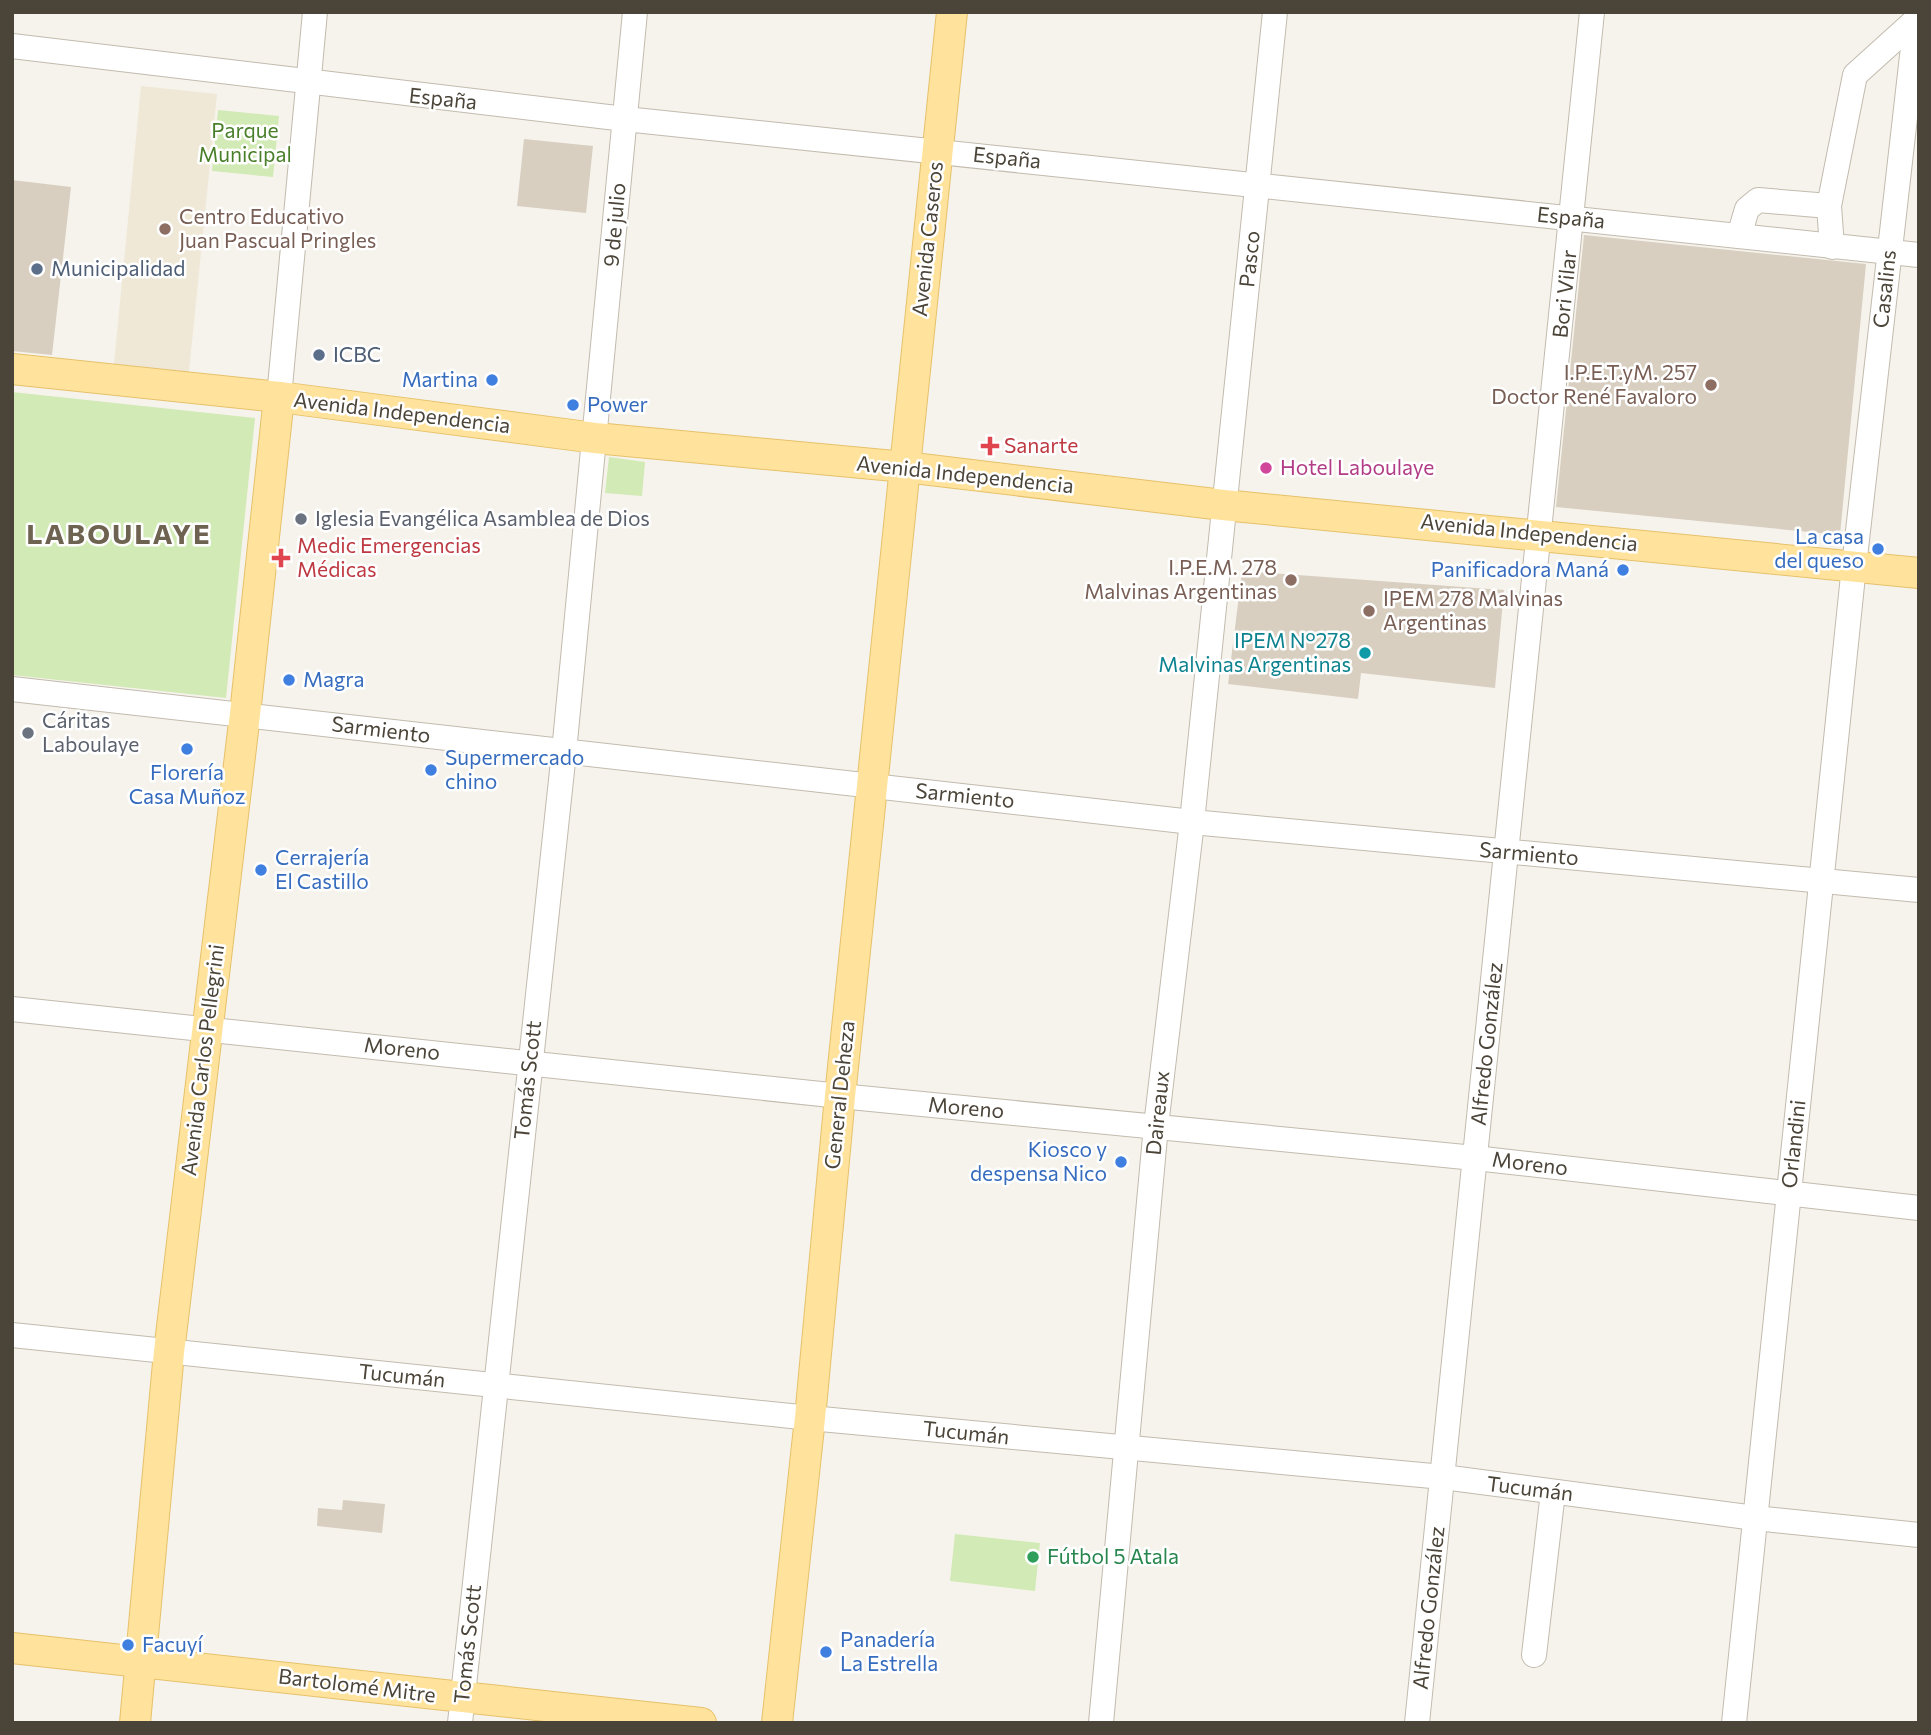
<svg xmlns="http://www.w3.org/2000/svg" width="1931" height="1735" viewBox="0 0 1931 1735" font-family="Commissioner,sans-serif">
<style>
.education{fill:#efe8d6}
.green{fill:#d2eab5}
.building{fill:#d8cfc1}
.lines{fill:none;stroke-linecap:round;stroke-linejoin:round}
.minor-casing{stroke:#c2bbae;stroke-width:26}
.major-casing{stroke:#e6c16a;stroke-width:32}
.minor{stroke:#fff;stroke-width:24}
.major{stroke:#ffe39c;stroke-width:30}
.education-dot{fill:#8d6e63;stroke:#fff;stroke-width:2.5}
.service-dot{fill:#5c6f8a;stroke:#fff;stroke-width:2.5}
.shop-dot{fill:#3f7fe0;stroke:#fff;stroke-width:2.5}
.health-dot{fill:#e0444e;stroke:#fff;stroke-width:2.5}
.hotel-dot{fill:#d1479c;stroke:#fff;stroke-width:2.5}
.worship-dot{fill:#6b7280;stroke:#fff;stroke-width:2.5}
.culture-dot{fill:#0f9aa8;stroke:#fff;stroke-width:2.5}
.leisure-dot{fill:#2e9e5b;stroke:#fff;stroke-width:2.5}
.labels{text-anchor:middle;stroke-width:5;stroke-linejoin:round;paint-order:stroke}
.street-label{font-size:21px;fill:#4b4439;stroke:#fff}
.park-label{font-size:21px;fill:#4a7f2a;stroke:#fff}
.education-label{font-size:21px;fill:#785e54;stroke:#fff;text-anchor:start}
.service-label{font-size:21px;fill:#4e5e75;stroke:#fff;text-anchor:start}
.shop-label{font-size:21px;fill:#366cbe;stroke:#fff;text-anchor:start}
.health-label{font-size:21px;fill:#be3a42;stroke:#fff;text-anchor:start}
.hotel-label{font-size:21px;fill:#b23c85;stroke:#fff;text-anchor:start}
.worship-label{font-size:21px;fill:#5b616d;stroke:#fff;text-anchor:start}
.culture-label{font-size:21px;fill:#0d838f;stroke:#fff;text-anchor:end}
.leisure-label{font-size:21px;fill:#27864d;stroke:#fff;text-anchor:start}
.district-label{font-size:28px;font-weight:bold;letter-spacing:2px;fill:#6e6250;stroke:#fff}
</style>
<rect width="100%" height="100%" fill="#f6f3ec"/>
<path class="education" d="M141 86 217 94 189 372 114 364Z"/>
<g class="green">
<path d="M218 110 279 116 273 177 212 171Z"/>
<path d="M12 392 255 418 226 698 12 675Z"/>
<path d="M609 457 645 462 642 496 605 493Z"/>
<path d="M955 1534 1040 1543 1035 1591 950 1581Z"/>
</g>
<g class="building">
<path d="M524 139 593 146 586 213 517 206Z"/>
<path d="M12 180 71 187 52 355 12 351Z"/>
<path d="M1584 235 1866 264 1840 535 1556 507Z"/>
<path d="M1242 571 1504 590 1495 688 1361 673 1358 699 1228 684Z"/>
<path d="M343 1500 385 1504 382 1533 317 1526 318 1508 342 1510Z"/>
</g>
<g class="lines">
<defs>
<g id="minor">
<path d="M12 46 625 119 1919 255"/>
<path d="M1739 236 1747 209 1758 200 1829 206"/>
<path d="M1832 247 1829 206 1855 75 1917 19"/>
<path d="M279 397 315 12"/>
<path d="M12 689 1192 822 1919 890"/>
<path d="M12 1009 840 1096 1475 1158 1919 1208"/>
<path d="M12 1335 810 1418 1443 1477 1755 1518 1919 1535"/>
<path d="M1534 1655 1553 1492"/>
<path d="M460 1723 564 752 635 12"/>
<path d="M1101 1723 1156 1126 1192 822 1275 12"/>
<path d="M1417 1723 1592 12"/>
<path d="M1734 1723 1854 566 1917 12"/>
</g>
<g id="major">
<path d="M12 369 279 397 595 438 905 467 1223 505 1919 573"/>
<path d="M12 1648 701 1723"/>
<path d="M135 1723 169 1352 245 714 279 397"/>
<path d="M777 1723 810 1418 840 1096 952 12"/>
</g>
</defs>
<use href="#minor" class="minor-casing"/>
<use href="#major" class="major-casing"/>
<use href="#minor" class="minor"/>
<use href="#major" class="major"/>
</g>
<g class="education-dot">
<circle cx="165" cy="229" r="7"/>
<circle cx="1711" cy="385" r="7"/>
<circle cx="1291" cy="580" r="7"/>
<circle cx="1369" cy="611" r="7"/>
</g>
<g class="service-dot">
<circle cx="37" cy="269" r="7"/>
<circle cx="319" cy="355" r="7"/>
</g>
<g class="shop-dot">
<circle cx="492" cy="380" r="7"/>
<circle cx="573" cy="405" r="7"/>
<circle cx="1878" cy="549" r="7"/>
<circle cx="1623" cy="570" r="7"/>
<circle cx="289" cy="680" r="7"/>
<circle cx="187" cy="749" r="7"/>
<circle cx="431" cy="770" r="7"/>
<circle cx="261" cy="870" r="7"/>
<circle cx="1121" cy="1162" r="7"/>
<circle cx="128" cy="1645" r="7"/>
<circle cx="826" cy="1652" r="7"/>
</g>
<g class="health-dot">
<path d="M986.5 435.5h7v7h7v7h-7v7h-7v-7h-7v-7h7z"/>
<path d="M277.5 547.5h7v7h7v7h-7v7h-7v-7h-7v-7h7z"/>
</g>
<circle class="hotel-dot" cx="1266" cy="468" r="7"/>
<g class="worship-dot">
<circle cx="301" cy="519" r="7"/>
<circle cx="28" cy="733" r="7"/>
</g>
<circle class="culture-dot" cx="1365" cy="653" r="7"/>
<circle class="leisure-dot" cx="1033" cy="1557" r="7"/>
<g class="labels">
<g class="street-label">
<text transform="translate(443 99) rotate(6)" y="7">España</text>
<text transform="translate(1007 158) rotate(6)" y="7">España</text>
<text transform="translate(1571 218) rotate(6)" y="7">España</text>
<text transform="translate(615 225) rotate(-85)" y="7">9 de julio</text>
<text transform="translate(928 239) rotate(-84)" y="7">Avenida Caseros</text>
<text transform="translate(1250 259) rotate(-84)" y="7">Pasco</text>
<text transform="translate(1885 289) rotate(-84)" y="7">Casalins</text>
<text transform="translate(1565 294) rotate(-84)" y="7">Bori Vilar</text>
<text transform="translate(402 413) rotate(7)" y="7">Avenida Independencia</text>
<text transform="translate(965 475) rotate(6)" y="7">Avenida Independencia</text>
<text transform="translate(1529 533) rotate(6)" y="7">Avenida Independencia</text>
<text transform="translate(381 730) rotate(7)" y="7">Sarmiento</text>
<text transform="translate(965 796) rotate(6)" y="7">Sarmiento</text>
<text transform="translate(1529 854) rotate(5)" y="7">Sarmiento</text>
<text transform="translate(1487 1044) rotate(-84)" y="7">Alfredo González</text>
<text transform="translate(402 1049) rotate(6)" y="7">Moreno</text>
<text transform="translate(203 1060) rotate(-83)" y="7">Avenida Carlos Pellegrini</text>
<text transform="translate(528 1080) rotate(-84)" y="7">Tomás Scott</text>
<text transform="translate(840 1095) rotate(-84)" y="7">General Deheza</text>
<text transform="translate(966 1108) rotate(5)" y="7">Moreno</text>
<text transform="translate(1158 1113) rotate(-84)" y="7">Daireaux</text>
<text transform="translate(1794 1144) rotate(-84)" y="7">Orlandini</text>
<text transform="translate(1530 1164) rotate(7)" y="7">Moreno</text>
<text transform="translate(402 1376) rotate(6)" y="7">Tucumán</text>
<text transform="translate(966 1433) rotate(6)" y="7">Tucumán</text>
<text transform="translate(1530 1489) rotate(7)" y="7">Tucumán</text>
<text transform="translate(1429 1608) rotate(-84)" y="7">Alfredo González</text>
<text transform="translate(468 1644) rotate(-84)" y="7">Tomás Scott</text>
<text transform="translate(357 1686) rotate(7)" y="7">Bartolomé Mitre</text>
</g>
<g class="park-label">
<text x="245" y="138">Parque<tspan x="245" dy="24">Municipal</tspan></text>
</g>
<g class="education-label">
<text x="179" y="224">Centro Educativo<tspan x="179" dy="24">Juan Pascual Pringles</tspan></text>
<text x="1697" y="380" text-anchor="end">I.P.E.T.yM. 257<tspan x="1697" dy="24">Doctor René Favaloro</tspan></text>
<text x="1277" y="575" text-anchor="end">I.P.E.M. 278<tspan x="1277" dy="24">Malvinas Argentinas</tspan></text>
<text x="1383" y="606">IPEM 278 Malvinas<tspan x="1383" dy="24">Argentinas</tspan></text>
</g>
<g class="service-label">
<text x="51" y="276">Municipalidad</text>
<text x="333" y="362">ICBC</text>
</g>
<g class="shop-label">
<text x="478" y="387" text-anchor="end">Martina</text>
<text x="587" y="412">Power</text>
<text x="1864" y="544" text-anchor="end">La casa<tspan x="1864" dy="24">del queso</tspan></text>
<text x="1609" y="577" text-anchor="end">Panificadora Maná</text>
<text x="303" y="687">Magra</text>
<text x="445" y="765">Supermercado<tspan x="445" dy="24">chino</tspan></text>
<text x="187" y="780" text-anchor="middle">Florería<tspan x="187" dy="24">Casa Muñoz</tspan></text>
<text x="275" y="865">Cerrajería<tspan x="275" dy="24">El Castillo</tspan></text>
<text x="1107" y="1157" text-anchor="end">Kiosco y<tspan x="1107" dy="24">despensa Nico</tspan></text>
<text x="840" y="1647">Panadería<tspan x="840" dy="24">La Estrella</tspan></text>
<text x="142" y="1652">Facuyí</text>
</g>
<g class="health-label">
<text x="1004" y="453">Sanarte</text>
<text x="297" y="553">Medic Emergencias<tspan x="297" dy="24">Médicas</tspan></text>
</g>
<g class="hotel-label">
<text x="1280" y="475">Hotel Laboulaye</text>
</g>
<g class="worship-label">
<text x="315" y="526">Iglesia Evangélica Asamblea de Dios</text>
<text x="42" y="728">Cáritas<tspan x="42" dy="24">Laboulaye</tspan></text>
</g>
<g class="culture-label">
<text x="1351" y="648">IPEM N°278<tspan x="1351" dy="24">Malvinas Argentinas</tspan></text>
</g>
<g class="leisure-label">
<text x="1047" y="1564">Fútbol 5 Atala</text>
</g>
<g class="district-label">
<text x="119" y="544">LABOULAYE</text>
</g>
</g>
<rect width="1931" height="1735" fill="none" stroke="#4b4439" stroke-width="28"/>
</svg>
